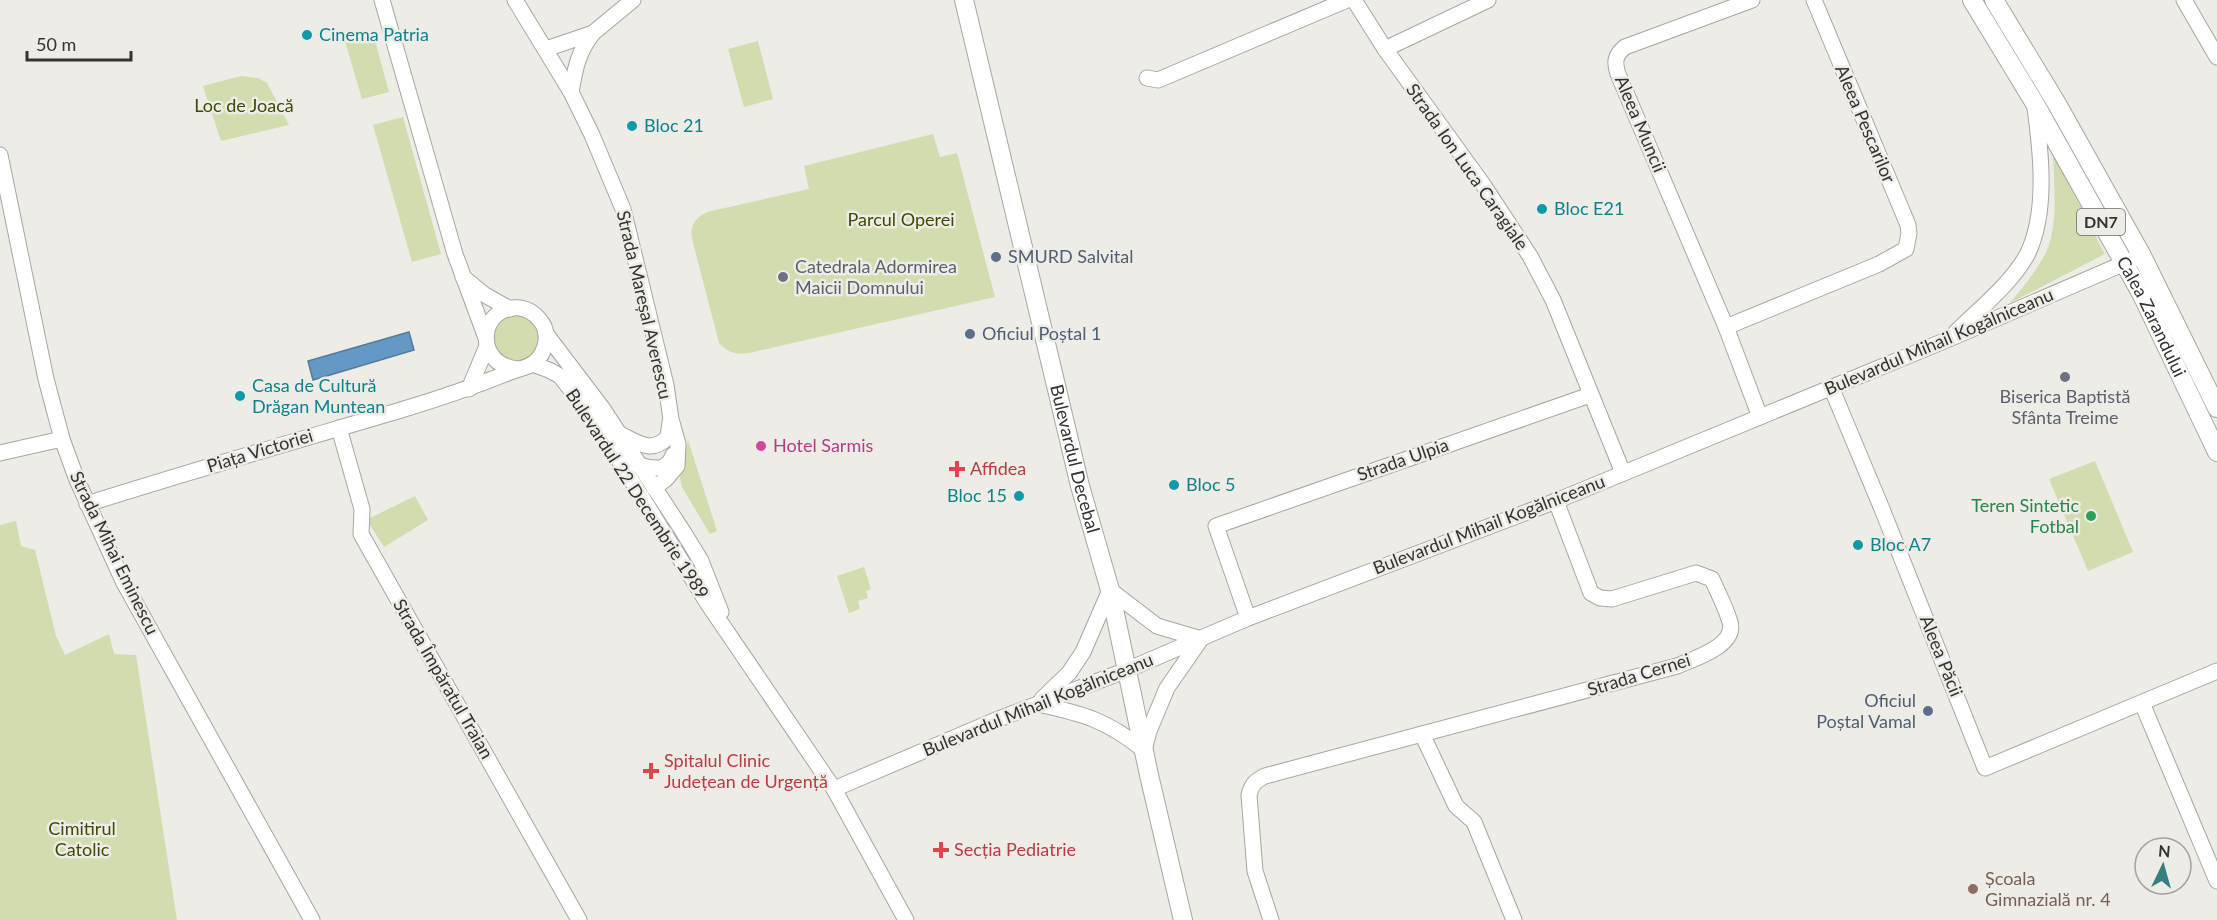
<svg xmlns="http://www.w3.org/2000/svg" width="2217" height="920" viewBox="0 0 2217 920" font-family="Lato,sans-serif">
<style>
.green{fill:#d1dcaf}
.water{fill:#6599c5;stroke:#567a99;stroke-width:1.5}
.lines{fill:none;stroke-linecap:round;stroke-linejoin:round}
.minor-casing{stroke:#a7a6a1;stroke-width:17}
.major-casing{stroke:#a7a6a1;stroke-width:20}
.minor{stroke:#fff;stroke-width:15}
.major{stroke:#fff;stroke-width:18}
.culture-dot{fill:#0f9aa8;stroke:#eeece7;stroke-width:2}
.service-dot{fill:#5c6f8a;stroke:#eeece7;stroke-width:2}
.worship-dot{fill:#6b7280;stroke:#eeece7;stroke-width:2}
.hotel-dot{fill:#d1479c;stroke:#eeece7;stroke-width:2}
.health-dot{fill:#e0444e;stroke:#eeece7;stroke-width:2}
.leisure-dot{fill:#2e9e5b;stroke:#eeece7;stroke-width:2}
.education-dot{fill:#8d6e63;stroke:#eeece7;stroke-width:2}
.labels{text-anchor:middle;stroke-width:5;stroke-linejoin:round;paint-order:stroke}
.shield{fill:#eeece7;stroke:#6b6a68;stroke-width:1.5}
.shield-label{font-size:16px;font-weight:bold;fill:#333331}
.culture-label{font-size:18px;fill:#0d838f;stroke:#eeece7;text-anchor:start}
.park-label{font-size:18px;fill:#3e4a00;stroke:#eeece7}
.street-label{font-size:18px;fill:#333331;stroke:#eeece7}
.service-label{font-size:18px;fill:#4e5e75;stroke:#eeece7;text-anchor:start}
.worship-label{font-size:18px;fill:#5b616d;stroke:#eeece7;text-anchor:start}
.hotel-label{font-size:18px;fill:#b23c85;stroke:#eeece7;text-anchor:start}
.health-label{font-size:18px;fill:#be3a42;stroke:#eeece7;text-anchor:start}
.leisure-label{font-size:18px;fill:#27864d;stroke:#eeece7;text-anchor:end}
.education-label{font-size:18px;fill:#785e54;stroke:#eeece7;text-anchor:start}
</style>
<rect width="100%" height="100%" fill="#eeece7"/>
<g class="green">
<path d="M373 33 389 92 362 99 345 41Z"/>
<path d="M758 41 773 99 744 107 728 49Z"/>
<path d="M241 76 258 78 267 83 289 125 221 141 203 86Z"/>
<path d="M403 117 441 254 412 262 373 125Z"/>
<path d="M933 134 940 157 957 153 995 297 749 353C735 355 729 353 719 343L692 239C690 225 695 218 707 212L809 189 804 166Z"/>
<path d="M2053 153 2105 254 2010 303C2024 286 2039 268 2048 248 2058 222 2054 181 2053 153Z"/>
<circle cx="517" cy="338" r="23"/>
<path d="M688 440 717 531 710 534 682 487 679 473Z"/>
<path d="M2095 461 2133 552 2088 571 2049 479Z"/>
<path d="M415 496 428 520 384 547 370 525V518Z"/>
<path d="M16 521 21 546 35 550 56 636 65 655 109 634 114 654 136 655 177 920H0V525Z"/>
<path d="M864 567 871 589 866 591 868 598 858 601 860 609 849 613 837 576Z"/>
</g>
<path class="water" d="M409 332 414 350 313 380 308 361Z"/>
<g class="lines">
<defs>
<g id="minor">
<path d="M382 0 455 254 486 338"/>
<path d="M515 0 571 92 592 135 623 209 666 385 671 419 678 444 677 466 666 479 654 488"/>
<path d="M1354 0 1385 49 1484 186 1530 256 1553 300 1623 473"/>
<path d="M1752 0 1625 47C1615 55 1614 62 1618 74L1726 327 1760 417"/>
<path d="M2184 0 2217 57"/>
<path d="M546 49 593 33 633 0"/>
<path d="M1385 49 1488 0"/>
<path d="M1147 78 1158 80 1347 0"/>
<path d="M571 92C575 69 578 52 593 33"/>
<path d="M0 155 46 379 62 439 77 480 123 581 312 920"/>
<path d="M463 277 485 295 510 309"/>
<path d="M1726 327 1879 264 1906 249 1909 233 1908 225 1814 0"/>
<path d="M1955 333C1979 309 2010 285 2027 255 2048 213 2041 152 2035 108"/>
<path d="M546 334 603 409 684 533 701 561 721 612"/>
<path d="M532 364 549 370 560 376 591 415 708 604 834 789 906 920"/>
<path d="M1831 387 1882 509 1985 768 2217 671"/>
<path d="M469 389 487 346"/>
<path d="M339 428 362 509 361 534 579 920"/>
<path d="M620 434C638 443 652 454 668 437L670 422"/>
<path d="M0 453 62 439"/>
<path d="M633 464C649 467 666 475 673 455"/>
<path d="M87 504C191 471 296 441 401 410 438 399 473 387 508 373 517 369 527 368 534 363 547 352 551 332 539 319 534 313 527 309 520 308 479 304 472 365 518 369"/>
<path d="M1248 618 1216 526 1590 395"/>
<path d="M1042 699 1069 673 1083 652 1110 590 1157 626 1201 639"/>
<path d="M2142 703 2217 881"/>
<path d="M1038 704C1084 714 1106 720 1144 750L1149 731 1167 688 1201 639"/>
<path d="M1422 734 1456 806 1474 822 1514 920"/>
<path d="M834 789 996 720 1127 670 1248 618 1556 501 1949 339 2134 259"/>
<path d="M1271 920 1255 871 1249 795C1252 784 1255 781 1265 776L1677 666C1693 659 1737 646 1730 622 1726 608 1718 593 1712 579L1696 573 1612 599 1600 598 1591 593 1556 501"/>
</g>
<g id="major">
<path id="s1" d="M964 0 1080 486 1110 590 1149 775 1183 920"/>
<path id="s2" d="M1972 0 2034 102 2142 295 2217 452"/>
<path d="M1994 0 2057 104 2142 256 2217 408"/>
</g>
</defs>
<use href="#minor" class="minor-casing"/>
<use href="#major" class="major-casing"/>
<use href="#minor" class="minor"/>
<use href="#major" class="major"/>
</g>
<g class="culture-dot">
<circle cx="307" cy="35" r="6"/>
<circle cx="632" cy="126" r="6"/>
<circle cx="1542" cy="209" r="6"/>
<circle cx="240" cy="396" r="6"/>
<circle cx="1174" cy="485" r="6"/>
<circle cx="1019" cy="496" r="6"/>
<circle cx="1858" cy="545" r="6"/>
</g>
<g class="service-dot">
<circle cx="996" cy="257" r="6"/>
<circle cx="970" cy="334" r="6"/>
<circle cx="1928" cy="711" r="6"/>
</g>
<g class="worship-dot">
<circle cx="783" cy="277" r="6"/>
<circle cx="2065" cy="377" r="6"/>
</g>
<circle class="hotel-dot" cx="761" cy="446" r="6"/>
<g class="health-dot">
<path d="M954 460h6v6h6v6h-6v6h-6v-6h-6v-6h6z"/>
<path d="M648 762h6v6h6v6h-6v6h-6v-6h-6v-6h6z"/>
<path d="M938 841h6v6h6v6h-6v6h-6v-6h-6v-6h6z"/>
</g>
<circle class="leisure-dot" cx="2091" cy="516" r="6"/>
<circle class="education-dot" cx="1973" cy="889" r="6"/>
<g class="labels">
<rect class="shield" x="2077" y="209" width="48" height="26" rx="4.5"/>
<g class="shield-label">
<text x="2101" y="228">DN7</text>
</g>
<g class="culture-label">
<text x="319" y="41">Cinema Patria</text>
<text x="644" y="132">Bloc 21</text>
<text x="1554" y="215">Bloc E21</text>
<text x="252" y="392">Casa de Cultură<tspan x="252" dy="21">Drăgan Muntean</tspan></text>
<text x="1186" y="491">Bloc 5</text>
<text x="1007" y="502" text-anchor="end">Bloc 15</text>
<text x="1870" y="551">Bloc A7</text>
</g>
<g class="park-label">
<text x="244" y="112">Loc de Joacă</text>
<text x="901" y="226">Parcul Operei</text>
<text x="82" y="835">Cimitirul<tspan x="82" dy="21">Catolic</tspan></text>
</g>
<g class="street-label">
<text transform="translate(1640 124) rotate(67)" y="6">Aleea Muncii</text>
<text transform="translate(1865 124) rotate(67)" y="6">Aleea Pescarilor</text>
<text transform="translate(1467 167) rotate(55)" y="6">Strada Ion Luca Caragiale</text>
<text transform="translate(644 305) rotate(77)" y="6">Strada Mareșal Averescu</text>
<text dy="6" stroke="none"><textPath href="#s2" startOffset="364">Calea Zarandului</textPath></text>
<text transform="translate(1939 342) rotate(-23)" y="6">Bulevardul Mihail Kogălniceanu</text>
<text transform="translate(260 451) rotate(-17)" y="6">Piața Victoriei</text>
<text dy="6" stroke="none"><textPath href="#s1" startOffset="472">Bulevardul Decebal</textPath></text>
<text transform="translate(1403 460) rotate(-19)" y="6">Strada Ulpia</text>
<text transform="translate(637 494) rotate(57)" y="6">Bulevardul 22 Decembrie 1989</text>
<text transform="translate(1489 525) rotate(-21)" y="6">Bulevardul Mihail Kogălniceanu</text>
<text transform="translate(114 553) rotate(64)" y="6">Strada Mihai Eminescu</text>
<text transform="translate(1941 656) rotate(68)" y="6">Aleea Păcii</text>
<text transform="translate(1639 675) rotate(-17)" y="6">Strada Cernei</text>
<text transform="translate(443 679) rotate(60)" y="6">Strada Împăratul Traian</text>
<text transform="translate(1038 705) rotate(-22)" y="6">Bulevardul Mihail Kogălniceanu</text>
</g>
<g class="service-label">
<text x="1008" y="263">SMURD Salvital</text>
<text x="982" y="340">Oficiul Poștal 1</text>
<text x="1916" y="707" text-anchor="end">Oficiul<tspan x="1916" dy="21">Poștal Vamal</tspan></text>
</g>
<g class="worship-label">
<text x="795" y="273">Catedrala Adormirea<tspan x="795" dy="21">Maicii Domnului</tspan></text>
<text x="2065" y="403" text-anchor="middle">Biserica Baptistă<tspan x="2065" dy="21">Sfânta Treime</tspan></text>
</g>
<g class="hotel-label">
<text x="773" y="452">Hotel Sarmis</text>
</g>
<g class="health-label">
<text x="970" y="475">Affidea</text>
<text x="664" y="767">Spitalul Clinic<tspan x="664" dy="21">Județean de Urgență</tspan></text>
<text x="954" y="856">Secția Pediatrie</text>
</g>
<g class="leisure-label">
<text x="2079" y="512">Teren Sintetic<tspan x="2079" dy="21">Fotbal</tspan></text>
</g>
<g class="education-label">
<text x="1985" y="885">Școala<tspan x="1985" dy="21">Gimnazială nr. 4</tspan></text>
</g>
</g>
<g transform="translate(2163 866) rotate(5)"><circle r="28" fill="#eeece7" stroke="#a3a29e" stroke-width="1.5"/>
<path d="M0-4.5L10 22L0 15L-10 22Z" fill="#357e82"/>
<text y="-9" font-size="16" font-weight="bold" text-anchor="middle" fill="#333331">N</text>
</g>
<path d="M27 51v9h104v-9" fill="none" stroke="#333331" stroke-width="3"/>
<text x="36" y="51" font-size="18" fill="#333331" stroke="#eeece7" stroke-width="4.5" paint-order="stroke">50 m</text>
</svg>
